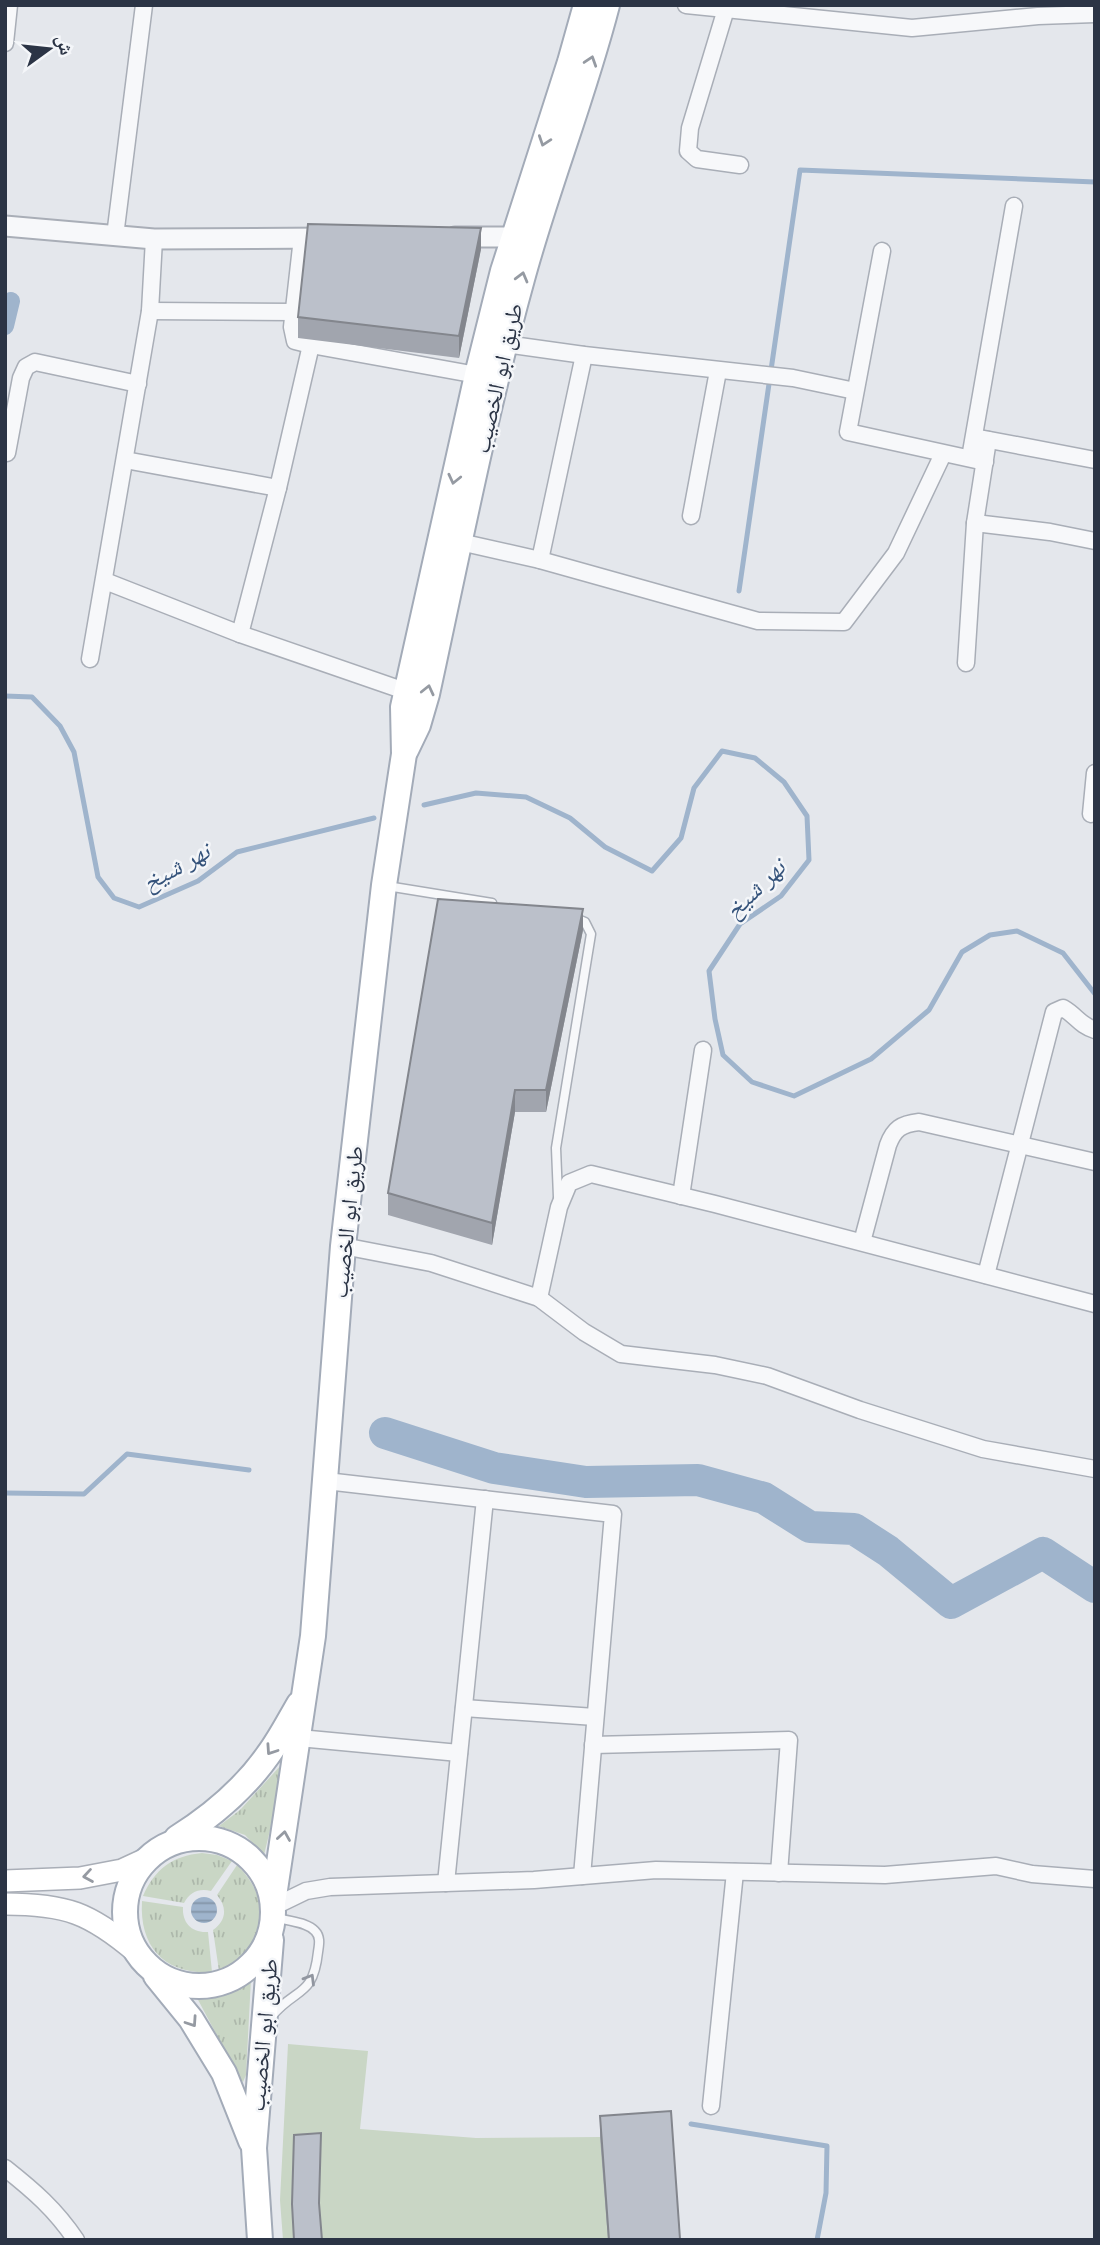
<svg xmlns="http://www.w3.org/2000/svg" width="1100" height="2245" viewBox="0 0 1100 2245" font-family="Inter,'Noto Naskh Arabic',sans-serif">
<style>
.grass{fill:url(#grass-tufts)}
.garden{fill:#c9d6c5}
.water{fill:url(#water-rules)}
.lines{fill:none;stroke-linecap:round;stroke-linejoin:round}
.stream{stroke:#9fb4cc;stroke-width:5}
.canal{stroke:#9fb4cc;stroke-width:18}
.river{stroke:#9fb4cc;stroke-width:32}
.service-casing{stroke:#a9aeb7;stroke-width:11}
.minor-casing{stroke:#a9aeb7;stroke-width:19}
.tertiary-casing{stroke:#a9aeb7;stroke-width:23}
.secondary-casing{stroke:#a9aeb7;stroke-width:24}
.primary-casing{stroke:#a3abb8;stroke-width:28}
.service{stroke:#f7f8fa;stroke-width:8}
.minor{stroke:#f7f8fa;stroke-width:16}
.tertiary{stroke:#f7f8fa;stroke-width:19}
.secondary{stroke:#fff;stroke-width:21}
.primary{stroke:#fff;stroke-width:24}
.wall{fill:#a1a5ae}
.shaded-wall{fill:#83868d}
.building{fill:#bbc0ca;stroke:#83868d;stroke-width:2}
.oneway{stroke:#959aa2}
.oneway2{stroke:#9196a0}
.labels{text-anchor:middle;stroke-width:5;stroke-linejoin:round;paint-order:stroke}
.street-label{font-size:23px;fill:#2b3445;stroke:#f4f6f9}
.water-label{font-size:24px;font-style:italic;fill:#34527a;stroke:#f4f6f9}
</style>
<defs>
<pattern id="grass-tufts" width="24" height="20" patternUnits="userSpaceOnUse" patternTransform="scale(1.75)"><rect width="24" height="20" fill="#c9d6c5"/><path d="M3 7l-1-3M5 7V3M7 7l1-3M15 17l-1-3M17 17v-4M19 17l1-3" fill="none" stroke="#adb8ab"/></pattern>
<pattern id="water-rules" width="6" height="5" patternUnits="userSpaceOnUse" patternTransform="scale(1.75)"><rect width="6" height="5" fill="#9fb4cc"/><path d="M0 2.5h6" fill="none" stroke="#8293a7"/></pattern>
</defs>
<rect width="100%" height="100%" fill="#e4e7ec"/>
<g class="grass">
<path d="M282 1764 272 1822 264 1855 245 1835 219 1826 240 1810Z"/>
<path d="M202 1853 217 1855 232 1861 211 1891C199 1888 190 1892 184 1903L143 1896C155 1869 172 1856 202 1853Z"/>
<path d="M237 1865C275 1902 266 1948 219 1971L213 1930C227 1920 227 1907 217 1895Z"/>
<path d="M142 1901 183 1907C182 1923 192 1933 208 1932L212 1972C166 1975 139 1948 142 1901Z"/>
<path d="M251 1979 246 2075 243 2082 239 2077 196 1996C218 1995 233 1991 251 1979Z"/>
</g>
<path class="garden" d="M288 2044 368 2051 360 2129 476 2138 600 2137 671 2132 679 2240H283L280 2200Z"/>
<circle class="water" cx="204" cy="1910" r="13"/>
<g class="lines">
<g class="stream">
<path d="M739 591 800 170 1095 182"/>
<path d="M5 696 32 697 60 726 74 752 98 877 114 898 139 907 198 881 237 852 374 818"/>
<path d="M424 805 476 793 526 797 570 818 605 847 652 871 681 838 694 788 722 751 755 758 784 782 807 816 809 860 781 896 740 924 709 971 715 1019 723 1055 752 1082 794 1096 871 1059 929 1010 962 952 990 935 1017 931 1063 953 1095 994"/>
<path d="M5 1493 84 1494 127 1454 249 1470"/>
<path d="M691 2124 827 2146 826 2193 817 2240"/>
</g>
<path class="canal" d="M5 326 11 301"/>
<path class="river" d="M385 1433 494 1468 586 1482 698 1480 764 1498 810 1527 854 1529 888 1551 951 1603 1043 1553 1095 1587"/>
<defs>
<g id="service">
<path d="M387 886 492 903"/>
<path d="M558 1197 556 1148 591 934 585 922 573 917"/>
<path d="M272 2016C296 1987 313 1998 318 1952 319 1945 321 1937 315 1931 306 1921 286 1922 274 1916"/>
</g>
<g id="minor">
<path d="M686 5 912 28 1038 16 1095 14"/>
<path d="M726 9 690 128 688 151 697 159 740 165"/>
<path d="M5 43 9 5"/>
<path d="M115 236 144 5"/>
<path d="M302 238 292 327 295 341 311 345 477 375"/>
<path d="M882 251 848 432 985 462"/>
<path d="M150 311 293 312"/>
<path d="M505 344 584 355 793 378 855 391"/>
<path d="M979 438 1095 460"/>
<path d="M7 453 21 378 26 367 35 362 138 384"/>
<path d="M970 458 1014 206"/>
<path d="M125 460 278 488"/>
<path d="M691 516 718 371"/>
<path d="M975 523 1050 532 1095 541"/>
<path d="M460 542 540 560 758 621 844 622 896 553 943 454"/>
<path d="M540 560 584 355"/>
<path d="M105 581 240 634 405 691"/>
<path d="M240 634 278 488 311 345"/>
<path d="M90 659 150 311 154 239"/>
<path d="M966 663 975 523 988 440"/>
<path d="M1091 814 1095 773"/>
<path d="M681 1196 703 1050"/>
<path d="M862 1242 888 1145C894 1129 901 1124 919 1122L1095 1162"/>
<path d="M343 1246 431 1263 539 1298 584 1332 621 1354 715 1365 767 1376 860 1410 983 1449 1095 1469"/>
<path d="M986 1275 1054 1012 1063 1008C1077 1016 1079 1025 1095 1030"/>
<path d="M539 1298 559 1207 569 1183 591 1174 715 1204 1095 1304"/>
<path d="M326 1481 613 1514 582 1876"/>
<path d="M464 1708 595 1717"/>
<path d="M299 1738 459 1753"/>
<path d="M593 1745 789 1740 779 1873"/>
<path d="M446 1883 485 1499"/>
<path d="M273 1907 306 1891 330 1887 534 1880 656 1870 885 1875 996 1866 1032 1874 1095 1879"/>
<path d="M711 2106 735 1872"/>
<path d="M5 2168C34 2191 55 2209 76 2240"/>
</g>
<g id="tertiary">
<path d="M5 226 154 239 330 238"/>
<path d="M455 237H513"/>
</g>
<g id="secondary">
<path d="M5 1881 80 1878 122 1870 148 1858"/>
<path d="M5 1904C66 1904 90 1913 136 1952"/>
</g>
<g id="primary">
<path d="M406 750 418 725 427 694C457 556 484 416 522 279 547 187 583 98 607 5"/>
<circle cx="199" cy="1912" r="74"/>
<path d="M177 1838C212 1816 244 1789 268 1755 280 1739 289 1721 299 1704"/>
<path d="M273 1903 313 1636 343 1246 384 885 404 754 403 707 477 375 503 271 570 62 586 5"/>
<path d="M156 1976 191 2019 224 2073 251 2141"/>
<path d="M260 2240 254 2148 271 1940"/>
</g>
</defs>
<use href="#service" class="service-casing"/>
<use href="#minor" class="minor-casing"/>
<use href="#tertiary" class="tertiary-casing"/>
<use href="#secondary" class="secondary-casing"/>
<use href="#primary" class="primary-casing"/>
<use href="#service" class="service"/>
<use href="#minor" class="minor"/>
<use href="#tertiary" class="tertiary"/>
<use href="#secondary" class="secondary"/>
<use href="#primary" class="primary"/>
</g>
<g class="wall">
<path d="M481 249 459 358 298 338V317Z"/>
<path d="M583 930 546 1112H515L492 1245 388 1215V1193Z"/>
<path d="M671 2111 680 2240H608L600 2137V2116Z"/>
</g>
<g class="shaded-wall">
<path d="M481 228V249L459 358V336Z"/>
<path d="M583 909V930L546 1112V1090Z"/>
<path d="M515 1090V1112L492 1245V1223Z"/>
</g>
<g class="building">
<path d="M308 224 481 228 459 336 298 317Z"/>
<path d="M438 899 583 909 546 1090H515L492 1223 388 1193Z"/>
<path d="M671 2111 680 2239 609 2240 600 2116Z"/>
<path d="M321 2133 319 2203 322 2240H294L292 2204 294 2135Z"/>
</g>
<defs><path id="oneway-chevron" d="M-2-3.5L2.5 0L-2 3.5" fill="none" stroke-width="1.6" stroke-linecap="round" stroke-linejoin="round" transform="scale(1.75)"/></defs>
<g class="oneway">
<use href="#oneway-chevron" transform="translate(591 61) rotate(-72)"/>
<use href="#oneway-chevron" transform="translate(544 141) rotate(109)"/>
<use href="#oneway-chevron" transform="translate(522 277) rotate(-75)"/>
<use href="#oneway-chevron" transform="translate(454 479) rotate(103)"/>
<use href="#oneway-chevron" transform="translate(428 690) rotate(-77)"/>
<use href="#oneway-chevron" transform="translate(271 1750) rotate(124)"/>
<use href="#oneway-chevron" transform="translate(284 1836) rotate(-81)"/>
<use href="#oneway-chevron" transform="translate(88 1876) rotate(171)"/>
<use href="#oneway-chevron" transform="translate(192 2022) rotate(56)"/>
</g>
<use class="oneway2" href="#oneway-chevron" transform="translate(310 1979) rotate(-59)"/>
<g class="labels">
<g class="street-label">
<text transform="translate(498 378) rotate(-77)" y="8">طريق ابو الخصيب</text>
<text transform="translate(347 1222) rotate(-84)" y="8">طريق ابو الخصيب</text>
<text transform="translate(263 2035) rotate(-85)" y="8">طريق ابو الخصيب</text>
</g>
<g class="water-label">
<text transform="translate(176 867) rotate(-29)" y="8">نهر شيخ</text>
<text transform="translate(755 889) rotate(-44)" y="8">نهر شيخ</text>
</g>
</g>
<rect width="1100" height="2245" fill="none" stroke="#2b3445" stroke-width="14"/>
<g transform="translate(49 49) rotate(75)" stroke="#f4f6f9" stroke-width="5" paint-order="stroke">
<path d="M0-5L12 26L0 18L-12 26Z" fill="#2b3445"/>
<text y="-10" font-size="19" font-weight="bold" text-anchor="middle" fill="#2b3445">ش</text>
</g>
</svg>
